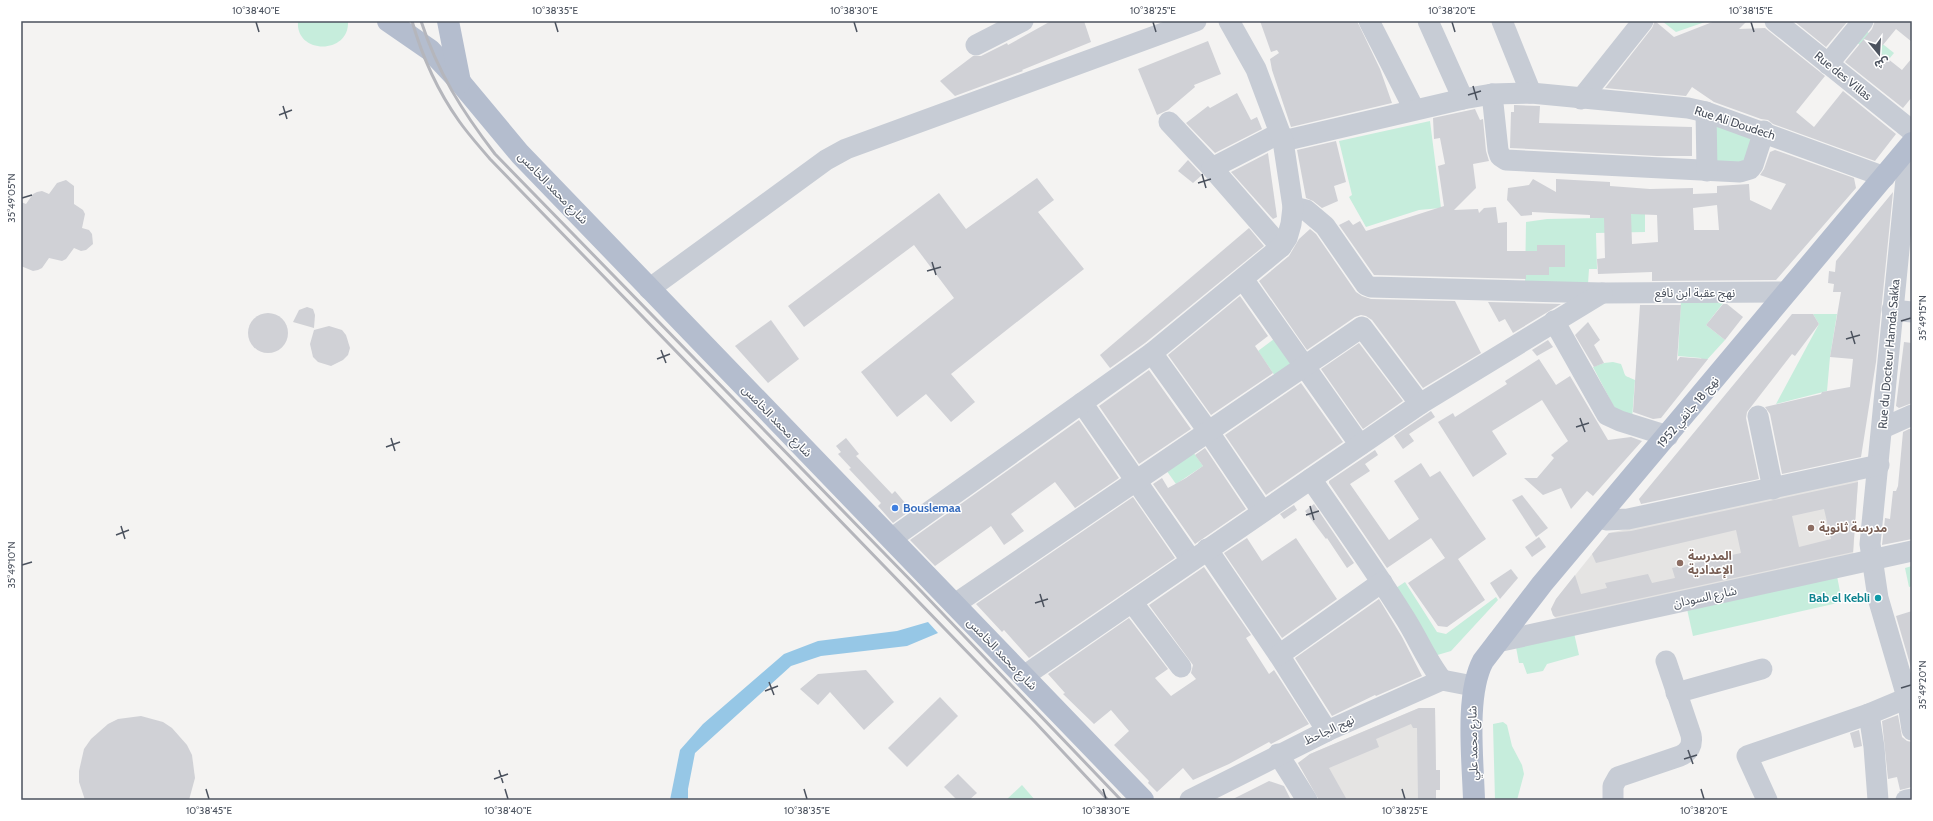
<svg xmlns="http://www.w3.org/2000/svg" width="1933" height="821" viewBox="0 0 1933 821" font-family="Cabin,'Noto Sans Arabic',sans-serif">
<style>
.education{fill:#e5e4e3}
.green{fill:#c6eddc}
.water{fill:#96c7e6}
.building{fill:#d0d1d6;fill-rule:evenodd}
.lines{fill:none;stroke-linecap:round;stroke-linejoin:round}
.minor{stroke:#c7ccd5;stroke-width:21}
.major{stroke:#b4bdce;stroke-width:22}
.rail{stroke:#b5b6bc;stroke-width:3}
.ticks{fill:none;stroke:#4b525e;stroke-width:1.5}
.shop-dot{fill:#3f7fe0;stroke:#fff;stroke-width:1.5}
.education-dot{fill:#8d6e63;stroke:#fff;stroke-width:1.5}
.culture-dot{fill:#0f9aa8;stroke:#fff;stroke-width:1.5}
.labels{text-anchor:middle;stroke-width:3;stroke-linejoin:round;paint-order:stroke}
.street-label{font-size:12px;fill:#4b525e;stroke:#fff}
.shop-label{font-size:12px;font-weight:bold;fill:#366cbe;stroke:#fff;text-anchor:start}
.education-label{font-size:12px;font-weight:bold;fill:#785e54;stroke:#fff;text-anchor:start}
.culture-label{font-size:12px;font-weight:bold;fill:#0d838f;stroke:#fff;text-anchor:end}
.neatline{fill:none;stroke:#4b525e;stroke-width:1.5}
.ticks-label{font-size:10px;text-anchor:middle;fill:#4b525e}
</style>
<rect width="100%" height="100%" fill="#f4f3f2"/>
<g class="education">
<path d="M1858 479 1853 557 1557 619 1553 615 1551 609 1556 599 1609 533Z"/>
<path d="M1419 708H1435L1436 770H1440V790H1436V800H1319L1298 763 1310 754Z"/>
</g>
<g class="green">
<path d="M298 21H348C350 55 295 55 298 21Z"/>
<path d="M1662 21H1708L1676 32Z"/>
<path d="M1865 30 1894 53 1884 65 1855 41Z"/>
<path d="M1430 121 1441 208 1419 210 1366 227 1349 197 1352 195 1339 141Z"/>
<path d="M1714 125 1749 137 1751 140 1744 164 1713 163Z"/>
<path d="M1609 214H1645V232L1596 233 1597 269H1589L1588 284H1525L1526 222 1547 219 1600 218Z"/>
<path d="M1681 300 1724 302 1706 325 1725 340 1704 363 1701 358 1678 356Z"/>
<path d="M1813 314H1837L1830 357 1827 391 1776 404 1819 324Z"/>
<path d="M1274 339 1292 363 1275 376 1258 351Z"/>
<path d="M1613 362 1621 364C1627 379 1622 374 1635 380L1632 419 1615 409 1593 367 1604 363Z"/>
<path d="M1191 449 1203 466 1176 484 1164 467Z"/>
<path d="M1912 566V586L1909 587 1905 568Z"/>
<path d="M1837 576 1842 602 1693 636 1687 609Z"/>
<path d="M1405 582 1437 632 1446 634 1496 597 1498 600 1451 651 1434 656 1396 588Z"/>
<path d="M1574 633 1579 655 1547 664 1543 671 1527 674 1523 663H1519L1516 647Z"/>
<path d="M1503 722 1507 725 1512 746 1522 765 1524 774 1517 800H1495L1493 724Z"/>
<path d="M1022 785 1035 800H1006Z"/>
</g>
<path class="water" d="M928 622 938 633 907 646 821 656 791 666 695 753 688 789V800H670L680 750 703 724 784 654 818 641 897 631Z"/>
<g class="building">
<path d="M1051 21H1084L1091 42 1022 70 1023 71 955 96 940 81 973 56H981L1007 43 1008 45Z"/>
<path d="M1260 21H1357L1380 69 1392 103 1291 127 1272 70 1270 59 1279 53 1277 50 1271 52Z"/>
<path d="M1655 21 1674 37 1715 21H1747L1739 29 1765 28 1825 76 1796 112 1814 127 1843 91 1896 134 1875 161 1773 124 1768 120 1761 119 1714 102 1692 87 1686 96 1605 88 1652 28Z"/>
<path d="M1794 21H1848L1826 47Z"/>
<path d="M1875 21H1912V42L1896 29 1878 51 1902 70 1912 58V97L1903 108 1845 62 1872 29Z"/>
<path d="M1208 41 1221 74 1194 85 1195 87 1168 110 1157 115 1138 69Z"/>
<path d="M1237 93 1251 120 1257 117 1262 129 1215 153 1186 123 1208 106 1210 108Z"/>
<path d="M1514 105 1540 106 1539 123 1692 127V156H1657L1510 148 1511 112H1514Z"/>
<path d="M1475 109 1480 120 1483 119 1486 151 1489 161 1473 164 1476 188 1454 210 1478 209 1479 213 1484 208 1496 207 1498 223 1507 222V251H1537V245H1565V267H1549V275H1526V279L1374 275 1339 225 1349 220 1353 225 1360 221 1366 231 1444 206 1438 166 1445 164 1440 138 1434 139 1433 118Z"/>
<path d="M1336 141 1346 182 1334 186 1338 201 1322 208 1313 201 1306 198 1297 150Z"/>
<path d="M1775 150 1854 178 1856 188 1776 280 1652 281V272L1598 274 1597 259 1605 258 1604 218H1590V215L1532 212V215L1521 216 1507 200 1508 188 1529 185 1533 179 1556 192V179L1610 182V186L1650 189 1693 188V194L1717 193V186L1749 184 1750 200 1771 210 1786 184 1760 175 1764 169 1770 152ZM1717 205 1719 230H1694L1693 208ZM1631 214 1657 215 1658 242 1632 244Z"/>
<path d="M1268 153 1277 217 1273 219 1231 172Z"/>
<path d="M1188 160 1202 175 1193 183 1178 171Z"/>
<path d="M1037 178 1054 200 1038 212 1084 269 951 374 975 402 951 422 926 394 897 417 861 372 954 298 914 245 804 327 788 306 939 193 966 229Z"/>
<path d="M66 180 74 186V204L83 210 85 214 82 228 89 230 92 234 93 244 86 250 81 251 74 248 66 259 62 261 49 258 42 268 38 270 33 271 21 266V202L26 204 33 194 37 192 42 191 49 194 57 183Z"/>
<path d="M1893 192 1876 362 1861 457 1782 474 1770 414 1765 407 1821 394 1822 392 1850 387 1853 359 1830 357 1841 292H1833L1834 284 1828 283 1829 271 1835 272 1836 261Z"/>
<path d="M1249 228 1264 246 1145 343 1110 368 1100 355Z"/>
<path d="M1310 229 1316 234 1356 292 1362 296 1371 299 1455 301 1481 353 1423 388 1372 320 1366 316 1361 315 1355 317 1307 350 1259 281 1289 256 1299 239Z"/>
<path d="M1240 296 1268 336 1255 346 1273 373 1211 415 1168 355Z"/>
<path d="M1488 302 1561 304 1513 333 1505 319 1499 322Z"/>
<path d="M1723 304H1727L1743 317 1725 340 1706 325Z"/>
<path d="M1640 305H1681L1677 361 1680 357 1708 359 1661 418 1653 419 1633 412Z"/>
<path d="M307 307 313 309 315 315 314 328 293 322 299 310Z"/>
<circle cx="268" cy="333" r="20"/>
<path d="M1792 314H1813L1819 324 1795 356 1792 354 1747 412 1746 418 1759 479 1641 504 1639 499Z"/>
<path d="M771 320 799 359 768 383 735 346Z"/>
<path d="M1588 322 1600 340 1594 345 1604 363 1594 367 1575 335Z"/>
<path d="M329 326 342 330 346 335 350 348 348 355 343 360 331 366 318 362 313 357 310 344 314 330Z"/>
<path d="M1548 340 1553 347 1537 356 1532 350Z"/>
<path d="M1904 342 1912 343V403L1899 408 1896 406Z"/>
<path d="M1359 343 1403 401 1363 429 1321 369Z"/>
<path d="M1539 359 1556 385 1570 376 1608 440 1631 437 1642 441 1593 496 1587 491 1571 509 1561 488 1543 495 1524 478H1537L1554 458 1551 455 1568 441 1542 400 1492 431 1507 454 1473 477 1438 422 1453 413 1455 417 1507 384 1505 381Z"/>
<path d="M1149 370 1191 429 1139 464 1099 406Z"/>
<path d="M1301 383 1343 442 1266 495 1225 435Z"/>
<path d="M1431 411 1435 417 1409 434 1414 441 1403 449 1394 436Z"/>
<path d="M1079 420 1119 478 1075 508 1055 482 1011 514 1024 531 1004 545 991 526 935 566 910 540Z"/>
<path d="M1909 429H1912V539L1882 545 1885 518 1890 519 1893 491H1896L1898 486 1903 432Z"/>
<path d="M846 438 859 454 856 456 892 494 895 491 911 510 893 523 878 506 881 503 849 469 851 468 838 454 841 452 836 446Z"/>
<path d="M1205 448 1246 509 1195 544 1153 484 1162 478 1168 488 1186 478 1203 466 1195 455Z"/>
<path d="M1375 450 1378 455 1365 464 1370 471 1350 484 1389 540 1419 519 1394 481 1421 463 1430 477 1440 471 1486 539 1458 559 1485 600 1447 627 1438 626 1408 583 1445 558 1431 538 1387 568 1329 483V481Z"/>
<path d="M1858 482 1853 552 1555 617 1553 615 1551 609 1556 599 1575 575 1581 594 1607 588 1605 583 1648 574 1652 583 1675 578 1672 568 1741 553 1736 530 1596 563 1592 554 1609 533 1631 531ZM1824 509 1831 539 1799 547 1792 516Z"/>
<path d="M1522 495 1548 528 1536 537 1512 500Z"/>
<path d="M1133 497 1175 558 1029 658 1004 630 1002 632 976 604Z"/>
<path d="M1314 504 1354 563 1347 568 1327 538 1326 539 1305 511Z"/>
<path d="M1294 505 1297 510 1284 519 1280 514Z"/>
<path d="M1539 537 1546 547 1532 557 1525 547Z"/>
<path d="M1247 538 1262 561 1296 538 1337 599 1282 638 1224 553Z"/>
<path d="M1204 567 1251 635 1246 638 1269 674 1274 670 1309 724 1271 744 1269 742 1229 764 1193 780 1183 768 1157 792 1148 783 1149 781 1114 745 1129 731 1111 710 1094 724 1063 694 1065 693 1048 674 1129 618 1168 669 1155 678 1171 696 1196 679 1191 673 1193 665 1149 605Z"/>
<path d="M1511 569 1518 578 1500 599 1490 583Z"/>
<path d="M1379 599 1402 637 1422 676 1376 696 1375 695 1332 716 1295 658Z"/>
<path d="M1912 611V671L1896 616Z"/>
<path d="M866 670 894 702 864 730 830 692 818 705 800 689 818 674Z"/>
<path d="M940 697 958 716 907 767 888 748Z"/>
<path d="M1419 708H1435L1436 770H1440V790H1436V800H1418L1417 728H1413L1411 724 1376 739 1379 747 1329 768 1347 800H1319L1298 763 1310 754Z"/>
<path d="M1898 715 1902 737 1907 741 1912 742V787L1900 790 1897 777 1888 779 1882 721Z"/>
<path d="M141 716 163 722 172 728 187 745 192 755 195 778 189 800H85L79 782V771L84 749 91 739 108 724 118 719Z"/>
<path d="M1859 730 1862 746 1854 748 1850 733Z"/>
<path d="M958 774 977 793 969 800H957L944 787Z"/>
<path d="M1269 781 1284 786 1291 800H1231Z"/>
</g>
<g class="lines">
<g class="minor">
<path d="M1369 21 1414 109"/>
<path d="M1428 21 1463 99"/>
<path d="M1502 21 1531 93"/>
<path d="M1775 21 1912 131"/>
<path d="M976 45 1023 21"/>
<path d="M1828 64 1863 21"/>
<path d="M1492 94 1498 150 1500 156 1506 160 1740 172 1750 169 1753 165 1764 131"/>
<path d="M1581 99 1643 21"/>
<path d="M1706 112 1707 171"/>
<path d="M1169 122 1212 168 1281 247"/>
<path d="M1283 141 1463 99 1492 94 1531 93 1688 108 1706 112 1885 177"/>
<path d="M1909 148 1870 544 1878 598 1907 697 1912 730"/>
<path d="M1212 168 1280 133"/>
<path d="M1293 207 1306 210 1325 226 1366 285 1371 287 1602 293 1787 292"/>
<path d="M1243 279 1360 445"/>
<path d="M649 289 826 160 846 149 1196 21"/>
<path d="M1892 310 1912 312"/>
<path d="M1554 321 1607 415 1620 421 1668 436"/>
<path d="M1152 353 1208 431 1262 511"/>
<path d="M1082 403 1191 560"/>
<path d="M1758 416 1773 489"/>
<path d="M1883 428 1912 415"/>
<path d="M1311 479C1342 524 1374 569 1403 615 1417 636 1426 660 1442 680"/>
<path d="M1600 515 1606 520 1628 519 1879 465"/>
<path d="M891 539 1152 353 1281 247 1287 238 1291 224 1293 207 1283 141 1256 69 1229 21"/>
<path d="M1207 549 1279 655 1327 731"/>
<path d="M1132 602 1181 667"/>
<path d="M955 604 1362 327 1420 404"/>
<path d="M1497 642 1912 551"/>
<path d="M1279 655 1382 582"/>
<path d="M1024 676 1420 404 1602 293"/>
<path d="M1676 693 1762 669"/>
<path d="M1869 714 1874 747 1878 800"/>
<path d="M1278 754 1307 800"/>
<path d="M1190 800 1327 731 1442 680 1473 686"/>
<path d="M1613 800V786L1618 777 1680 756C1689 752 1693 745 1691 735L1666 661"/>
<path d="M1767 800 1747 756 1869 714 1912 696"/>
<path d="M1906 800 1912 799"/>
</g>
<g class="major">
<path d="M388 21 430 50 460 82 520 154 1143 800"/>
<path d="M448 21 460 82"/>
<path d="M1474 800C1473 761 1465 695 1483 661L1542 584 1912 143"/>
</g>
<g class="rail">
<path d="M412 21C422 56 437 90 459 121 468 134 479 146 490 159L1035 722 1108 800"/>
<path d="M421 21C438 73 462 111 495 154L921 591 1121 800"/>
</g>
</g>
<path class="ticks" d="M256 22 259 32M555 22 558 32M854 22 857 32M1153 22 1156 32M1452 22 1455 32M1751 22 1754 32M1473 86 1477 100M1468 95 1481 91M283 106 287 119M279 115 292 110M1202 174 1206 188M1198 183 1211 179M22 198 32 195M932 262 936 275M927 271 941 267M1901 321 1911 318M1851 331 1855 344M1846 339 1860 335M661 350 666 363M657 359 670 354M1580 418 1585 432M1576 427 1589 423M391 438 395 451M386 447 400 442M1310 506 1314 520M1306 515 1319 511M121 526 125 539M116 535 129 530M22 565 32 562M1040 594 1044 607M1035 603 1048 599M769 682 774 695M1901 688 1911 685M765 691 778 686M1688 750 1693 764M1684 759 1697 755M499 770 503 783M494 779 508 774M206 789 209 799M505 789 508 799M804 789 807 799M1103 789 1106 799M1402 789 1405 799M1701 789 1704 799"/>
<circle class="shop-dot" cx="895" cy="508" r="4"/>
<g class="education-dot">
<circle cx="1811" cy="528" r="4"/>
<circle cx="1680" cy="563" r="4"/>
</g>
<circle class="culture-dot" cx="1878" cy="598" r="4"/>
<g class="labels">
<g class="street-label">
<text transform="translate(1843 76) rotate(39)" y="4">Rue des Villas</text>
<text transform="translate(1735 123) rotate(18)" y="4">Rue Ali Doudech</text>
<text transform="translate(553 188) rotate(46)" y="4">شارع محمد الخامس</text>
<text x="1695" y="297">نهج عقبة ابن نافع</text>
<text transform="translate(1889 354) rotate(-85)" y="4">Rue du Docteur Hamda Sakka</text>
<text transform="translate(1688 412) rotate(-50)" y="4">نهج 18 جانفي 1952</text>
<text transform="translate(777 421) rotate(46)" y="4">شارع محمد الخامس</text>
<text transform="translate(1705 597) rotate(-12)" y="4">شارع السودان</text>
<text transform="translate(1002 654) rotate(46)" y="4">شارع محمد الخامس</text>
<text transform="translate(1329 730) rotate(-25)" y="4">نهج الجاحظ</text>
<text transform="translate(1473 743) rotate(-91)" y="4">شارع محمد علي</text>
</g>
<g class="shop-label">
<text x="903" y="512">Bouslemaa</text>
</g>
<g class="education-label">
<text x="1819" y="532">مدرسة ثانوية</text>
<text x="1688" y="560">المدرسة<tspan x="1688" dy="14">الإعدادية</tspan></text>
</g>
<g class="culture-label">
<text x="1870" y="602">Bab el Kebli</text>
</g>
</g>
<rect width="1933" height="821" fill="none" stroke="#ffffff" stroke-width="44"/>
<g transform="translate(1879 54) rotate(162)" stroke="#ffffff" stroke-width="3" paint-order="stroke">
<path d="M0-3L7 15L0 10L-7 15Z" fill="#4b525e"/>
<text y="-6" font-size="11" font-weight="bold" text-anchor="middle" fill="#4b525e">ش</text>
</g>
<rect x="22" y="22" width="1889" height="777" class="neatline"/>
<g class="ticks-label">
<text x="256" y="14">10°38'40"E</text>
<text x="555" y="14">10°38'35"E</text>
<text x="854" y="14">10°38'30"E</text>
<text x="1153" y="14">10°38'25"E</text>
<text x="1452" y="14">10°38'20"E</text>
<text x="1751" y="14">10°38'15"E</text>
<text transform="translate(11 198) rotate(-90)" y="4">35°49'05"N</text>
<text transform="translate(1922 318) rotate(-90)" y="4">35°49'15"N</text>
<text transform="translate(11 565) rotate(-90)" y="4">35°49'10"N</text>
<text transform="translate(1922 685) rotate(-90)" y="4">35°49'20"N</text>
<text x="209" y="814">10°38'45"E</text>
<text x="508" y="814">10°38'40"E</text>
<text x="807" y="814">10°38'35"E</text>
<text x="1106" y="814">10°38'30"E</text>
<text x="1405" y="814">10°38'25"E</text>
<text x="1704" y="814">10°38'20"E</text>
</g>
</svg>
